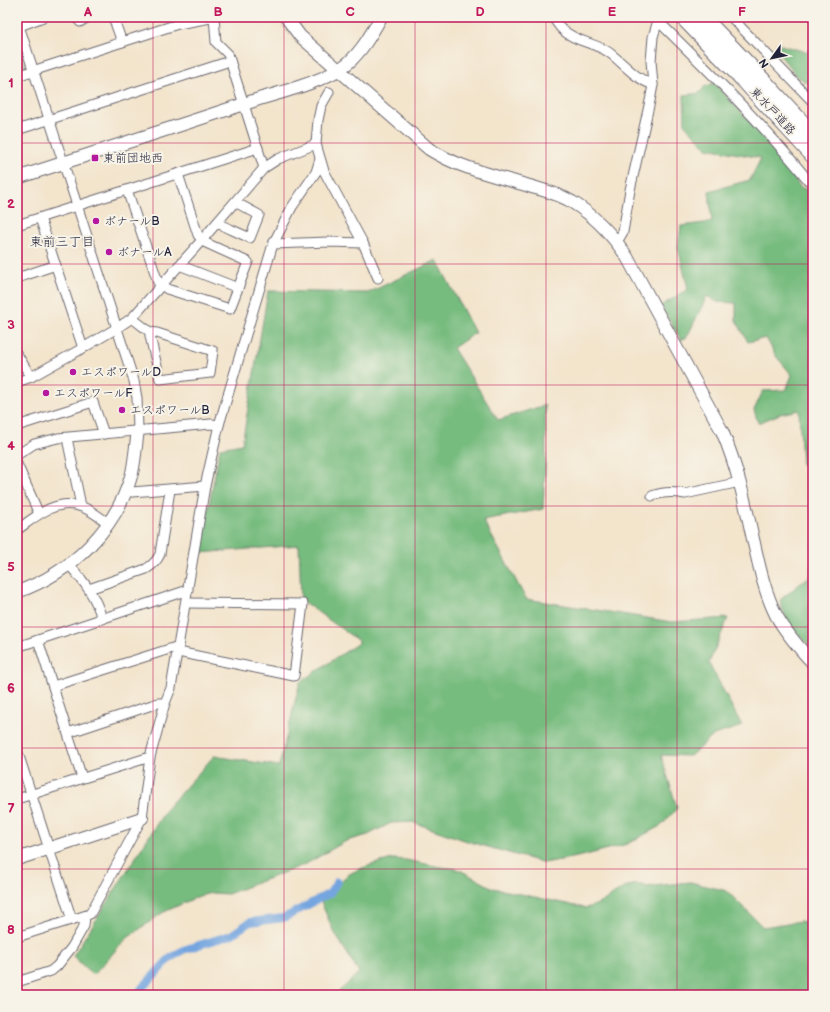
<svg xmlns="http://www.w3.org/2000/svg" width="830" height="1012" viewBox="0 0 830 1012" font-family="'Balsamiq Sans','Klee One',sans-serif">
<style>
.green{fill:#94dc96;stroke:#5b7f68}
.forest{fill:#77bc7f;stroke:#4c6f5d}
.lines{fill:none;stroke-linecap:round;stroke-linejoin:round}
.canal{stroke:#74a5df;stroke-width:8}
.street-casing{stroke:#6b666e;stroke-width:11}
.secondary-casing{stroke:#6b666e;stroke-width:14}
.highway-casing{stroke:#6b666e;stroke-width:18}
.street{stroke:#fff;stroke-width:9}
.secondary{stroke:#fff;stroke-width:12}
.highway{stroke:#fff;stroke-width:16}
.grid{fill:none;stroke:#c2185b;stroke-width:1;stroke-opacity:0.55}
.poi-dot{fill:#b5179e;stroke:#f7f3e8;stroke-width:1.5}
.labels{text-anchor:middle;stroke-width:4;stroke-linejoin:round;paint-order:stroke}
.street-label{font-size:12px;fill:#22223b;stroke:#f7f3e8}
.poi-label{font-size:12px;fill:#22223b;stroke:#f7f3e8;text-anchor:start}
.neighbourhood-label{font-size:13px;fill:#22223b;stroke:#f7f3e8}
.neatline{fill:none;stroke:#c2185b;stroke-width:1.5}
.grid-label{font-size:13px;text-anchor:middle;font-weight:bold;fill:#c2185b}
</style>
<rect width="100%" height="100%" fill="#f7f3e8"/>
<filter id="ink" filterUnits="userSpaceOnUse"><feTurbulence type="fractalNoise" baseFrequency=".025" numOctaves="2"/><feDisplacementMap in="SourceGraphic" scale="8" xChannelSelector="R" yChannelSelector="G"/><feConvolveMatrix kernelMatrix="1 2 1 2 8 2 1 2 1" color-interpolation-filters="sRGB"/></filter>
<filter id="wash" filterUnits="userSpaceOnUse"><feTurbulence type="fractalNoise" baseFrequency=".012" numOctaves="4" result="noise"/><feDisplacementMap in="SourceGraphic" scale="16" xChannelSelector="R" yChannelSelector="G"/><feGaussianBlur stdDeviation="0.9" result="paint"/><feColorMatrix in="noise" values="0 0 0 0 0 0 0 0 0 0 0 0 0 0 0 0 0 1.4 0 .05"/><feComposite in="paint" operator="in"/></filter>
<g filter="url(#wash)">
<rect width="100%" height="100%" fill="#f3e4cc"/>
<path class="green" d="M17 40 25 66 24 69 17 71Z"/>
<g class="forest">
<path d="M777 44 806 52 813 47V87L797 76 774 48Z"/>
<path d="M714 83 773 146 800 187 813 192V474L802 464 799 410 780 414 758 423 754 410 763 391 786 390 792 375 776 356 766 338 748 342 736 320V303L717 302 707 296 687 337 681 340 661 306 688 289 678 247 681 226 712 222 709 191 750 180 761 158 707 148 685 125 684 95 700 93 704 87Z"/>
<path d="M437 260 475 333 453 348 498 420 545 405 546 449 543 509 483 520 526 599 672 622 728 618 709 663 742 726 714 735 690 756 661 755 677 808 662 825 627 844 582 856 544 863 467 841 412 822 391 823 368 835 346 841 306 864 228 894 212 893 199 896 162 913 126 939 93 975 73 956 167 808 214 756 279 766 300 682 360 642 301 600 299 545 200 553 220 448 242 444 268 291 368 293Z"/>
<path d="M813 543V649C798 635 784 621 780 600L811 575Z"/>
<path d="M392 859 406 860 441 867 458 869 493 888 585 908C590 907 596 905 600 903 613 896 631 878 646 887L690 882 727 891 763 927 801 921 813 926V995H335L359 973 333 930 321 902C331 895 335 888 343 879 353 869 378 863 392 859Z"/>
</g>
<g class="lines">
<path class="canal" d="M138 995 142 988 169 959 183 950 231 935 250 922 284 918 330 893 337 882"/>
</g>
</g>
<g filter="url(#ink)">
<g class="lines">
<defs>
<g id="street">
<path d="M77 17 80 22 88 17"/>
<path d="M113 17 122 42"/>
<path d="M214 17 216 42 228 54 264 168"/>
<path d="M553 17C556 22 560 28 564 31 578 43 598 43 611 54 625 65 636 79 653 85"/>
<path d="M654 17C708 70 761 122 808 180L813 181"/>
<path d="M731 17 813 102"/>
<path d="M19 26 134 381 137 398 138 430"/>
<path d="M17 27 43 17"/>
<path d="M17 76 178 24 216 17"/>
<path d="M329 92 321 106 318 120 316 144 324 171 363 243 378 278"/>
<path d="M17 130 230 61"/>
<path d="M127 190 158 282 167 289 230 309 248 262 206 243 198 235 178 174"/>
<path d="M40 218 83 348"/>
<path d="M217 223 250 238 259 215 235 202"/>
<path d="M17 225 258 148"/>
<path d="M617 242 623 232 630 190 650 101 653 85 651 61 653 37 659 17"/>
<path d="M273 244 329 242 363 243"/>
<path d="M179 265 238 288"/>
<path d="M17 278 56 265"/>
<path d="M132 318 150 332V336L160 379 210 373 213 351 157 333 150 332"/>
<path d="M17 354 31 377"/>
<path d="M17 382 31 377 83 348 117 328 132 318 202 240 264 168 278 159 316 144"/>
<path d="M17 426 93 402 104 434"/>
<path d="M67 438 80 501 79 506"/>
<path d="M17 455 34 444 58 438 211 424 219 425"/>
<path d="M17 464 39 514"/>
<path d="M126 490 132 492 205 486"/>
<path d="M652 496C662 492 675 492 685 494L740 482"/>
<path d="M17 530C35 517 55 499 79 506 89 508 99 517 108 523"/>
<path d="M69 565C84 581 96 597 102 619"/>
<path d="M89 589 146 569C153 565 157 561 160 554L170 490"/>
<path d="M38 640 82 778"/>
<path d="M17 647 188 590"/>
<path d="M178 652 294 676 303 604 186 603"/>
<path d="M53 686 179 646"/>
<path d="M68 733 158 703H165"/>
<path d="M17 750 72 920"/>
<path d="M17 799 150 757"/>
<path d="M17 937 90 914 142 818 150 757 165 703 171 688 205 486 219 425 273 244 292 207 316 172 320 159"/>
<path d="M17 982 51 971 57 966 72 947 84 926 85 916"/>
</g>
<g id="secondary">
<path d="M286 17 300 36 429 149C459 168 492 175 526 185 541 190 558 193 572 202 595 216 612 234 627 257L722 431C737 466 745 502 753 539 759 565 764 591 776 615 786 633 799 648 813 663"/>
<path d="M17 178C96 152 176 127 256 100 282 92 327 81 348 63 362 51 372 33 381 17"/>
<path d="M17 592C71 573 117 529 132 473 135 459 136 444 138 430"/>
<path d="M17 859 142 818"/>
</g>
<g id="highway">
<path d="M683 17 744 80 813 155"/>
<path d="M702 17 753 70 813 135"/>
</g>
</defs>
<use href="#street" class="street-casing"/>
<use href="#secondary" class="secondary-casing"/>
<use href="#highway" class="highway-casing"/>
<use href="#street" class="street"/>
<use href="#secondary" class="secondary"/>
<use href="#highway" class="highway"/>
</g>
</g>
<path class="grid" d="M153 17V995M284 17V995M415 17V995M546 17V995M677 17V995M17 143H813M17 264H813M17 385H813M17 506H813M17 627H813M17 748H813M17 869H813"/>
<g class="poi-dot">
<rect x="91" y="154" width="8" height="8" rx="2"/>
<circle cx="96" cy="221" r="4"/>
<circle cx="109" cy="252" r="4"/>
<circle cx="73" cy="372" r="4"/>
<circle cx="46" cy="393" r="4"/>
<circle cx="122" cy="410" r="4"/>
</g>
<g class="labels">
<g class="street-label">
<text transform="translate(773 111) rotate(47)" y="4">東水戸道路</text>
</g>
<g class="poi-label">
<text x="103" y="162">東前団地西</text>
<text x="104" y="225">ボナールB</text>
<text x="117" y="256">ボナールA</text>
<text x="81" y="376">エスポワールD</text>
<text x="54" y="397">エスポワールF</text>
<text x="130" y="414">エスポワールB</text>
</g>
<g class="neighbourhood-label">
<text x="62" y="246">東前三丁目</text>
</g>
</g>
<rect width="830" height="1012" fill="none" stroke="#f7f3e8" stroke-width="44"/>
<g transform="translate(772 58) rotate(237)" stroke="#f7f3e8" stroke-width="3" paint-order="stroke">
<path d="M0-3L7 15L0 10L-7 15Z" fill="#22223b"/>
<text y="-6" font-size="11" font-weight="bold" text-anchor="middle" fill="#22223b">N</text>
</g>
<rect x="22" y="22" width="786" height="968" class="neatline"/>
<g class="grid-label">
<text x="88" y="16">A</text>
<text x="218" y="16">B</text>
<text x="350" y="16">C</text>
<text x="480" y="16">D</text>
<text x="612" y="16">E</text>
<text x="742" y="16">F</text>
<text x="11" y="87">1</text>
<text x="11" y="208">2</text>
<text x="11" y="329">3</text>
<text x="11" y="450">4</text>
<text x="11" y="571">5</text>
<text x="11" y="692">6</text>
<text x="11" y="813">7</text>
<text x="11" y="934">8</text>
</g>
</svg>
